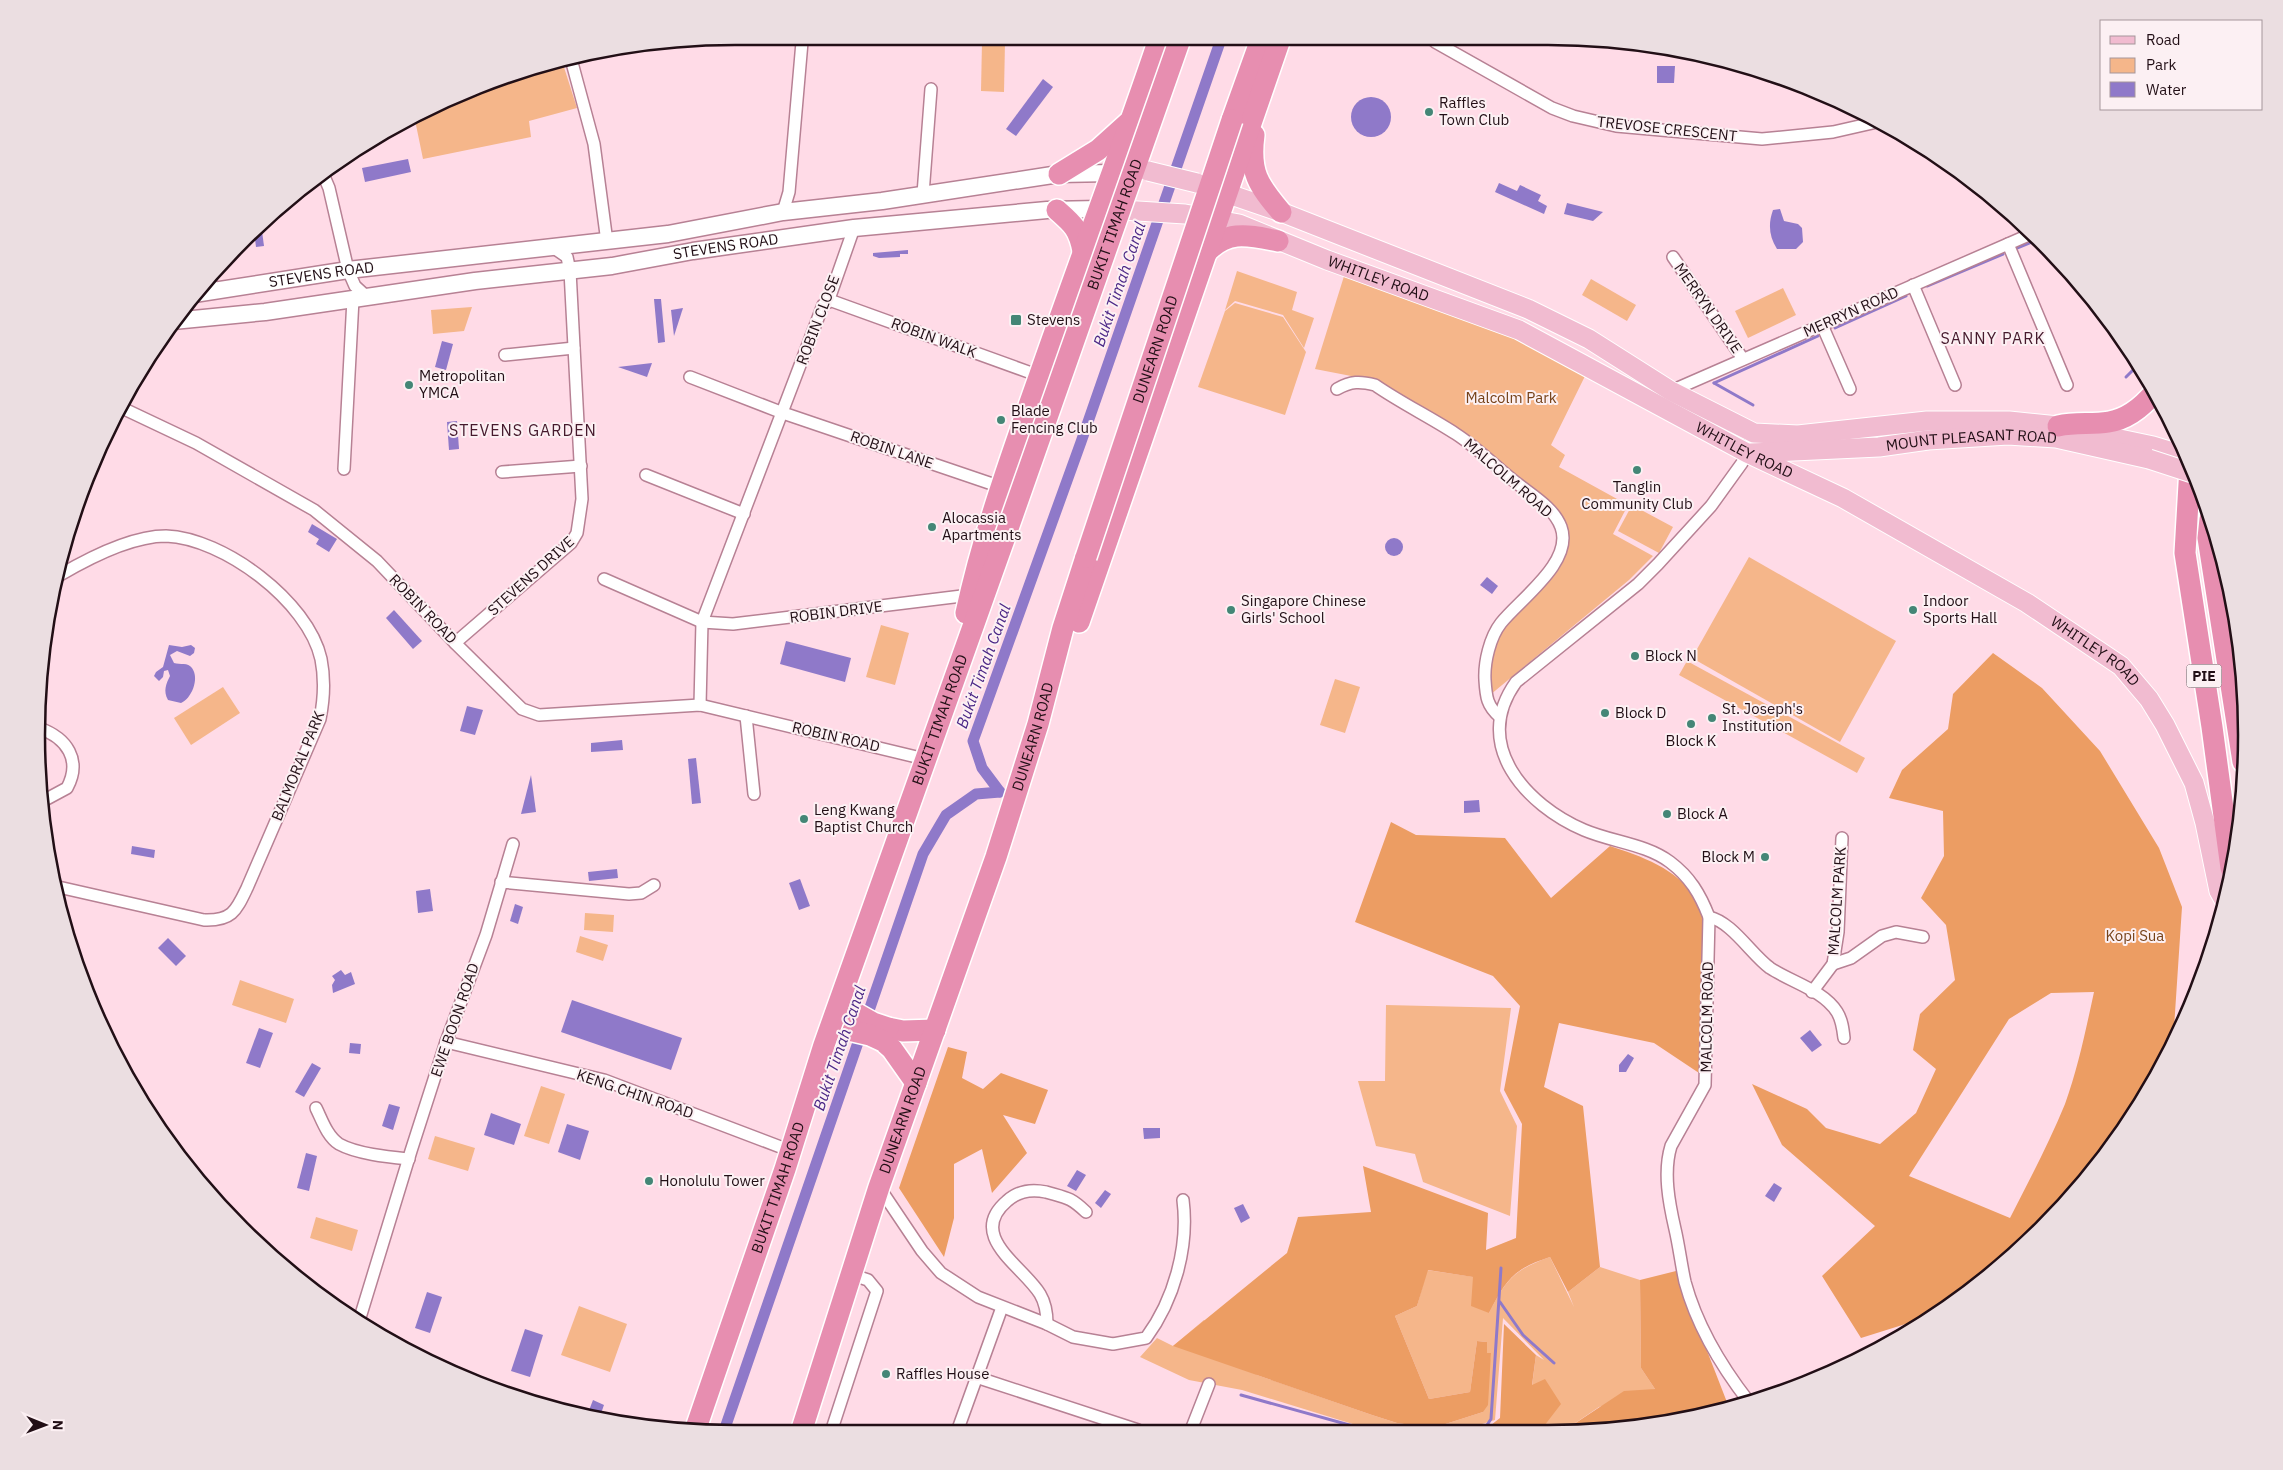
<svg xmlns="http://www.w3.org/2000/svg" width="2283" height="1470" viewBox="0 0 2283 1470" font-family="'IBM Plex Sans',sans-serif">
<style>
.green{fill:#f5b68a}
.forest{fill:#ec9d63;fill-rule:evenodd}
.water{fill:#8f79c9}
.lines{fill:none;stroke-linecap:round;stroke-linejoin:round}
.stream{stroke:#8f79c9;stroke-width:3}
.canal{stroke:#8f79c9;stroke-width:11}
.street-casing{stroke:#b78194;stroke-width:14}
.secondary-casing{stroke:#b78194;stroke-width:19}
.primary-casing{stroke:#fff;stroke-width:21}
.highway-casing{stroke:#fff;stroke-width:24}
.street{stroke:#fff;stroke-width:11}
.secondary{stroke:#fff;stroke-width:16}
.primary{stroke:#f1bbd0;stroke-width:19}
.highway{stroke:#e78eb0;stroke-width:21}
.primary-bridge-casing{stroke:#fff;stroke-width:21;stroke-linecap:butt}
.highway-bridge-casing{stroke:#fff;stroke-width:24;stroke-linecap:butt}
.primary-bridge{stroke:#f1bbd0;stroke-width:19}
.highway-bridge{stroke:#e78eb0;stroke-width:21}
.poi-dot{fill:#448676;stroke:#fcf0f3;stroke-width:2}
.labels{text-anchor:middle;stroke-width:4;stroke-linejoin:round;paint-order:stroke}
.shield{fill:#fcf0f3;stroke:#635258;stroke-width:1}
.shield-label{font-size:14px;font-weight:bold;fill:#220f16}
.poi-label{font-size:15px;fill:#220f16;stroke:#fcf0f3;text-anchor:start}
.street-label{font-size:15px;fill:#220f16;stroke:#fcf0f3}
.park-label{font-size:15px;fill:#764219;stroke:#fcf0f3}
.water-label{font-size:16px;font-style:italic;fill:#4c2887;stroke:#fcf0f3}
.neighbourhood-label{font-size:16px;letter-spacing:1px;fill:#461a2d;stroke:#fcf0f3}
.rim{fill:none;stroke:#220f16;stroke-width:2.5}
</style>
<rect width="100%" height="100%" fill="#ffdbe7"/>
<g class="green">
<path d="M982 42H1005L1004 92 981 91Z"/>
<path d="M562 61 577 108 529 121 531 137 423 159 415 120 511 73Z"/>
<path d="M1237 271 1297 292 1292 310 1314 318 1304 348 1283 315 1235 301 1225 310Z"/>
<path d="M1345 273 1517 336 1587 372 1551 445 1565 455 1559 467 1628 505 1613 534 1653 556 1629 580 1490 695C1490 672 1492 649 1504 628 1507 622 1514 617 1520 611 1542 589 1578 562 1566 525 1564 519 1560 513 1557 508L1460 430 1377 381 1315 369Z"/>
<path d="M1591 279 1636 305 1627 321 1582 295Z"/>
<path d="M1783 288 1796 315 1748 338 1735 311Z"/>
<path d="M1235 303 1283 317 1306 352 1285 415 1198 387 1225 311Z"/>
<path d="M472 307 464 331 433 334 431 310Z"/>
<path d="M1632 505 1673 527 1659 553 1618 531Z"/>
<path d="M1749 557 1896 641 1840 742 1692 658Z"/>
<path d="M881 625 909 633 895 685 866 677Z"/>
<path d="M1687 661 1865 758 1857 773 1679 675Z"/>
<path d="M1335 679 1360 687 1345 733 1320 725Z"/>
<path d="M223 687 240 713 191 745 174 718Z"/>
<path d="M585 913 614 915 613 932 584 930Z"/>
<path d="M580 936 608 945 603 961 576 952Z"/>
<path d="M240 980 294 999 286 1023 232 1005Z"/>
<path d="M1386 1005 1511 1008 1500 1091 1517 1126 1510 1216 1423 1182 1415 1154 1376 1146 1358 1081H1385Z"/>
<path d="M541 1086 565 1094 549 1144 524 1136Z"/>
<path d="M435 1136 475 1148 468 1171 428 1159Z"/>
<path d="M316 1217 358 1230 352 1251 310 1238Z"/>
<path d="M1550 1257 1574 1307 1568 1292 1600 1267 1640 1280 1641 1368 1655 1389 1599 1407 1562 1432 1541 1431 1532 1386 1536 1355 1544 1360 1503 1318 1495 1420 1456 1432 1385 1431 1356 1425 1242 1390 1189 1380 1140 1357 1157 1338 1173 1346 1204 1320 1257 1375 1372 1415 1397 1423 1433 1428 1483 1412 1491 1353H1487V1342L1477 1341 1470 1392 1429 1399 1395 1316 1417 1306 1427 1270 1474 1277 1489 1313C1506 1280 1513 1270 1550 1257Z"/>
<path d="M579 1306 627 1324 610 1372 561 1355Z"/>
</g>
<g class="forest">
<path d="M1993 653 2042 688 2100 751 2159 848 2182 907 2174 1028 2110 1144 2074 1196 1974 1289 1931 1316 1861 1338 1822 1276 1875 1226 1782 1145 1752 1084 1807 1109 1826 1128 1880 1144 1916 1113 1936 1069 1913 1050 1920 1014 1955 980 1946 925 1921 898 1944 856 1943 811 1889 798 1902 770 1948 729 1953 694ZM2094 992C2086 1029 2078 1068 2065 1104 2049 1143 2029 1181 2010 1218L1909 1176 2009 1019 2051 993Z"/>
<path d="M1391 822 1416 835 1505 838 1551 898 1610 846C1641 856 1677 869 1695 897 1699 904 1701 912 1704 919L1699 1073 1654 1043 1559 1023 1544 1087 1583 1106 1600 1267 1568 1292 1550 1257C1513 1269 1506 1280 1489 1313L1471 1306 1473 1277 1428 1270 1417 1306 1395 1316 1429 1399 1470 1392 1477 1341 1487 1342V1353H1491L1488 1405 1483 1412 1433 1428 1397 1423 1372 1415 1173 1346 1287 1253 1298 1217 1371 1212 1363 1166 1488 1213 1486 1250 1516 1238 1522 1124 1504 1090 1520 1006 1493 976 1355 922Z"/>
<path d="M948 1047 967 1052 962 1078 983 1089 1001 1073 1048 1090 1035 1124 1003 1115 1027 1153 992 1193 982 1149 954 1164V1218L944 1257 899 1188Z"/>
<path d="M1676 1271 1730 1410 1593 1432H1562L1624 1391 1655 1389 1641 1368 1640 1280Z"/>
<path d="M1504 1324 1536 1355 1532 1385 1545 1379 1561 1404 1541 1430 1542 1432H1482L1500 1418Z"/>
</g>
<g class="water">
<path d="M1657 66H1675L1674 83H1657Z"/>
<path d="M1043 79 1053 87 1016 136 1006 129Z"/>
<circle cx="1371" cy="117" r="20"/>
<path d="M408 159 411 172 365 182 362 168Z"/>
<path d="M1499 183 1517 191 1520 185 1541 195 1538 201 1547 206 1544 214 1495 192Z"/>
<path d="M1567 203 1603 212 1593 221 1564 214Z"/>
<path d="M1780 209 1784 221 1798 224 1802 228 1803 242 1796 249H1777C1769 236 1768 224 1773 210Z"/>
<path d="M261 224 264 246 256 247 254 231Z"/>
<path d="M908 250V254H900V257L879 258 873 256V253Z"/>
<path d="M654 299H661L665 342 658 343Z"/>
<path d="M683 308 674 336 671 310Z"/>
<path d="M442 341 453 344 446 370 435 367Z"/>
<path d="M652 363 647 377 618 367Z"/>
<path d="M457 421 459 449 449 450 447 422Z"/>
<path d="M312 524 337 539 329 552 316 544 319 539 308 532Z"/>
<circle cx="1394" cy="547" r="9"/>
<path d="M1487 577 1498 586 1492 594 1480 585Z"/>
<path d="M394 610 422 641 413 649 386 618Z"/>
<path d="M786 641 851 658 845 682 780 664Z"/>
<path d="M169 645 182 647 191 645 195 648 194 653 190 656 177 651 170 655 174 663C180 665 188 662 192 668 200 679 191 699 181 703L168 700C163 691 166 684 170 676L168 670 164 671 163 677 159 681 154 676 156 672 163 667Z"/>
<path d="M467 706 483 710 475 735 460 731Z"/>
<path d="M622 740 623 750 591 752V743Z"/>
<path d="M696 758 701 803 692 804 688 759Z"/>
<path d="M531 775 536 812 521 814Z"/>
<path d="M1479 800 1480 812 1464 813V801Z"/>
<path d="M132 846 155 850 154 858 131 854Z"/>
<path d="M617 869 618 878 589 881 588 872Z"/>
<path d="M800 879 810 906 799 910 789 883Z"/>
<path d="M430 889 433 911 418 913 416 891Z"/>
<path d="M515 904 523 907 518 924 510 921Z"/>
<path d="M168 938 186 956 176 966 158 948Z"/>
<path d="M341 970 345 975 351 972 355 984 333 993 332 985 335 980 332 976Z"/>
<path d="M572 1000 682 1038 671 1070 561 1032Z"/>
<path d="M259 1028 273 1033 260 1068 246 1063Z"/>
<path d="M1810 1030 1822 1045 1812 1052 1800 1038Z"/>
<path d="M350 1043 361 1044 360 1054 349 1053Z"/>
<path d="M1628 1054 1634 1058 1626 1072H1619V1065Z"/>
<path d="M312 1063 321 1068 304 1097 295 1092Z"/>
<path d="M389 1104 400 1107 393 1130 382 1126Z"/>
<path d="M491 1113 521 1124 514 1145 484 1135Z"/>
<path d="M567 1124 589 1131 580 1160 558 1152Z"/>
<path d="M1143 1128H1160V1138L1144 1139Z"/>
<path d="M306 1153 317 1156 309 1191 297 1188Z"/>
<path d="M1077 1170 1086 1175 1076 1191 1067 1186Z"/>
<path d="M1774 1183 1782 1188 1774 1202 1765 1196Z"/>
<path d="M1105 1190 1111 1194 1101 1208 1095 1203Z"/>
<path d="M1243 1204 1250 1218 1241 1223 1234 1208Z"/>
<path d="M427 1292 442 1297 430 1333 415 1328Z"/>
<path d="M525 1329 543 1335 530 1377 511 1371Z"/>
<path d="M593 1400 604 1405 600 1416 588 1413Z"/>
</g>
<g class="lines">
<g class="stream">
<path d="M2017 248 2037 240"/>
<path d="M1927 286 2003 254"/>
<path d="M1835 328 1906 296"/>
<path d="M2126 377 2137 366"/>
<path d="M1714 383 1818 336"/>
<path d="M1714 383 1753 405"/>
<path d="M1500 1302 1523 1335 1554 1363"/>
<path d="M1241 1395 1371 1431"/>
<path d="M1471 1432 1487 1425 1491 1419 1501 1268"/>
</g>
<g class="canal">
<path d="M1000 792 982 768 973 741 1081 442 1220 42"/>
<path d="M725 1428 923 854 946 815 976 794 1000 792"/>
</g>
<defs>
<g id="street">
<path d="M1435 42 1552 108 1573 116 1616 126 1762 139 1833 132 1877 122"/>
<path d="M571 59 594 144 607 242"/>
<path d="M323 174 329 188 348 270 355 286 367 297"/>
<path d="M923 194 931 89"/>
<path d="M783 212 789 192 802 42"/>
<path d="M2008 244 2067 385"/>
<path d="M1673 257 1743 359"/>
<path d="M209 278 214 291"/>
<path d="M1913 285 1955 385"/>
<path d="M828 302 832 301 1034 374 1039 378"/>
<path d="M1822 325 1850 389"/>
<path d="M505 355 574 348"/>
<path d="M690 377 783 413 1001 487"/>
<path d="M1337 389C1351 381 1360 381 1375 385 1401 403 1430 417 1456 434 1479 449 1497 468 1518 484 1533 496 1554 508 1561 527 1574 562 1520 599 1501 623 1490 637 1484 662 1485 680 1486 697 1487 706 1500 717"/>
<path d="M1671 391 2031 234"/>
<path d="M120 407 196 443 314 510 377 561 455 643 522 709 539 715 700 705 925 759"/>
<path d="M344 469 353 299"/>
<path d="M502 472 581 466"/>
<path d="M646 475 744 514"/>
<path d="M604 579 702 622 733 624 970 595"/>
<path d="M455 643 571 543 577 533 582 499 570 271 567 257 554 248"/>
<path d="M700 705 702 622 823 305 828 302 854 228"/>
<path d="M746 716 754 794"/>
<path d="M39 728C67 738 82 760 67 788L41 802"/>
<path d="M501 882 629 894 641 893 654 885"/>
<path d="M54 886 204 920C232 921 236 911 247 888L320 719C324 699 325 679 321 659 308 601 223 538 166 536 132 536 89 558 60 575"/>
<path d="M1709 917C1732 922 1751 954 1770 968 1791 982 1823 990 1837 1012 1842 1020 1843 1029 1844 1038"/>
<path d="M1833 964 1851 958 1882 936 1896 932 1923 937"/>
<path d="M1812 992 1833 964 1838 932 1842 838"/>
<path d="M446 1042 604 1080 791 1151"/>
<path d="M316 1108C322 1120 327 1136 339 1144 357 1154 389 1157 409 1159"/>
<path d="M879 1187 922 1251 941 1273 978 1297 1047 1324 1073 1337 1113 1344 1146 1338C1174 1300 1189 1247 1183 1200"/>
<path d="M359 1321 411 1151 446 1042 486 935 513 844"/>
<path d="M1047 1324C1047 1313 1046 1304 1040 1294 1023 1266 966 1236 1007 1201 1019 1190 1032 1189 1046 1192 1067 1198 1070 1197 1086 1212"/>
<path d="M976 1377 1138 1430"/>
<path d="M1749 1402C1721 1366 1697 1326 1685 1282 1681 1264 1679 1246 1675 1229 1669 1203 1663 1172 1671 1146L1705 1085 1709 917C1700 894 1690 877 1670 862 1646 844 1612 842 1584 830 1526 805 1471 745 1516 682L1638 584 1658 564 1711 506 1742 463 1754 433"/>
<path d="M832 1429 877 1291 868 1280 850 1274"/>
<path d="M958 1429 1001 1310"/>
<path d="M1191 1430 1209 1384"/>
</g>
<g id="secondary">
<path id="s1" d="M194 294 348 270 668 234 783 212 882 201 1059 174 1112 173"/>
<path id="s2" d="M173 321 265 312 475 281 612 266 693 251 854 228 1047 210 1099 209"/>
</g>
<g id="primary">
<path d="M1214 189 1281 212 1528 309 1589 339 1671 391 1754 433 1798 435 1927 421H2009L2058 426 2153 446 2186 456"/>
<path id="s3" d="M1106 209 1185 214 1239 224 1327 260 1519 330 1747 453 1843 498 2027 603 2121 666 2149 699 2165 725 2194 783 2205 823 2219 891 2224 900"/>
<path id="s4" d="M1751 453 1879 447 1928 440 2008 435 2056 438 2149 459"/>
</g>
<g id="highway">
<path d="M1232 120 1260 42"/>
<path d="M1254 135C1249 172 1258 185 1281 212"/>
<path d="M1059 174 1098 150 1128 123"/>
<path d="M1057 210C1073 224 1079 229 1083 251"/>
<path d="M1205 254C1227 229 1248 235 1278 241"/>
<path d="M2058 426C2077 422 2091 425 2109 422 2127 419 2143 406 2154 393"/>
<path d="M2190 467 2185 553 2212 727 2231 868"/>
<path d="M2210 519 2208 538 2243 762"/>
<path d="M966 613C985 526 1016 443 1045 360 1082 254 1122 149 1158 42"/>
<path d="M1079 622 1279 42"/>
<path d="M888 1028 903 1031 935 1030"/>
<path d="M883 1041 892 1049 916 1083"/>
<path id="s5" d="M696 1428 785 1169 824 1045 1006 534"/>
<path id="s6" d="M802 1429 879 1187 996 857 1038 724 1063 628 1086 557"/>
</g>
</defs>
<use href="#street" class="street-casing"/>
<use href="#secondary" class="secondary-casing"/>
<use href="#primary" class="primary-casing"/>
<use href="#highway" class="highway-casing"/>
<use href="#street" class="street"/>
<use href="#secondary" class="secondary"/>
<use href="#primary" class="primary"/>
<use href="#highway" class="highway"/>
<defs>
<g id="primary-bridge">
<path d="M1148 171 1197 183"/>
<path d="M2149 459 2192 473"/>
</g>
<g id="highway-bridge">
<path id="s7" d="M1006 534 1179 42"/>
<path id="s8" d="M1086 557 1232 120"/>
<path d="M857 1014 873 1023 888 1028"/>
<path d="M853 1031 870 1035 883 1041"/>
</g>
</defs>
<use href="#primary-bridge" class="primary-bridge-casing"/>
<use href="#highway-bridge" class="highway-bridge-casing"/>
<use href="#primary-bridge" class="primary-bridge"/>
<use href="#highway-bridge" class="highway-bridge"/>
</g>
<g class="poi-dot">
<circle cx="1429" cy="112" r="5"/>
<rect x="1010" y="314" width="12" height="12" rx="2.5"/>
<circle cx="409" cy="385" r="5"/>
<circle cx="1001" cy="420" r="5"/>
<circle cx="1637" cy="470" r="5"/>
<circle cx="932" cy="527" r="5"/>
<circle cx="1231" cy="610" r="5"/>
<circle cx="1913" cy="610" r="5"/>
<circle cx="1635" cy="656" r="5"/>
<circle cx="1605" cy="713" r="5"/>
<circle cx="1712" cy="718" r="5"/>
<circle cx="1691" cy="724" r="5"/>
<circle cx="1667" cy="814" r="5"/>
<circle cx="804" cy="819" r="5"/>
<circle cx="1765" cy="857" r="5"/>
<circle cx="649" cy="1181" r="5"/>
<circle cx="886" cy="1374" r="5"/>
</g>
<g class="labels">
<rect class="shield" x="2186.5" y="664.5" width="35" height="23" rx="4"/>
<g class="shield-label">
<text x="2204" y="681">PIE</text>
</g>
<g class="poi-label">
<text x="1439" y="108">Raffles<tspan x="1439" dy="17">Town Club</tspan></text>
<text x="1027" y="325">Stevens</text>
<text x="419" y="381">Metropolitan<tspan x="419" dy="17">YMCA</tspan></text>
<text x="1011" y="416">Blade<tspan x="1011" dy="17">Fencing Club</tspan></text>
<text x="1637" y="492" text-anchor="middle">Tanglin<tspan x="1637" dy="17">Community Club</tspan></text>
<text x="942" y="523">Alocassia<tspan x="942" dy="17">Apartments</tspan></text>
<text x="1241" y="606">Singapore Chinese<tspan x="1241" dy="17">Girls' School</tspan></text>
<text x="1923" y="606">Indoor<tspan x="1923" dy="17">Sports Hall</tspan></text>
<text x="1645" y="661">Block N</text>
<text x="1722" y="714">St. Joseph's<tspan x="1722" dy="17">Institution</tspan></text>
<text x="1615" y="718">Block D</text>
<text x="1691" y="746" text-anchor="middle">Block K</text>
<text x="814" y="815">Leng Kwang<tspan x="814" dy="17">Baptist Church</tspan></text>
<text x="1677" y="819">Block A</text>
<text x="1755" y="862" text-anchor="end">Block M</text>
<text x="659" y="1186">Honolulu Tower</text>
<text x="896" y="1379">Raffles House</text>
</g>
<g class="street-label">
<text transform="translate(1667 129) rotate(6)" y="5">TREVOSE CRESCENT</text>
<text dy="5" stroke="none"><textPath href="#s7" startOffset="328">BUKIT TIMAH ROAD</textPath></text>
<text dy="5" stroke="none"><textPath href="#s2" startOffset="558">STEVENS ROAD</textPath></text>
<text dy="5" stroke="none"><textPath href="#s1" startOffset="129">STEVENS ROAD</textPath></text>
<text dy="5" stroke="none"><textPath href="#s3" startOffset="284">WHITLEY ROAD</textPath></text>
<text transform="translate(1708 308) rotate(55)" y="5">MERRYN DRIVE</text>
<text transform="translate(1851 312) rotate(-24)" y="5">MERRYN ROAD</text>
<text transform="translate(818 320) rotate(-69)" y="5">ROBIN CLOSE</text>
<text transform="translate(934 338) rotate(20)" y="5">ROBIN WALK</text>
<text dy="5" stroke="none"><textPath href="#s8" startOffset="219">DUNEARN ROAD</textPath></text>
<text dy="5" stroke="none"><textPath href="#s4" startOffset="221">MOUNT PLEASANT ROAD</textPath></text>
<text dy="5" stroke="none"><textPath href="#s3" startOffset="689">WHITLEY ROAD</textPath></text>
<text transform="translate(892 450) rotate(19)" y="5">ROBIN LANE</text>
<text transform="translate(1508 478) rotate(41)" y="5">MALCOLM ROAD</text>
<text transform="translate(531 576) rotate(-42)" y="5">STEVENS DRIVE</text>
<text transform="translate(423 609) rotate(46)" y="5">ROBIN ROAD</text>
<text transform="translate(836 612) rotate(-7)" y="5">ROBIN DRIVE</text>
<text dy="5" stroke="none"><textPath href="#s3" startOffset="1094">WHITLEY ROAD</textPath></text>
<text dy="5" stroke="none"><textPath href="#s5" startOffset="749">BUKIT TIMAH ROAD</textPath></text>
<text dy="5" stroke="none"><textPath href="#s6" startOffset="730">DUNEARN ROAD</textPath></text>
<text transform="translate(836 737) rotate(13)" y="5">ROBIN ROAD</text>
<text transform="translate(298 766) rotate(-68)" y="5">BALMORAL PARK</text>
<text transform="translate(1837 901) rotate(-86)" y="5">MALCOLM PARK</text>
<text transform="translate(1707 1017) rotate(-89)" y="5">MALCOLM ROAD</text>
<text transform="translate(455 1020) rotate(-71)" y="5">EWE BOON ROAD</text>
<text transform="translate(635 1094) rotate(19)" y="5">KENG CHIN ROAD</text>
<text dy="5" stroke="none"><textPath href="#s6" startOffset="325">DUNEARN ROAD</textPath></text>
<text dy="5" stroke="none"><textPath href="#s5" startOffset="254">BUKIT TIMAH ROAD</textPath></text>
</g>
<g class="park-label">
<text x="1511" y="403">Malcolm Park</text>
<text x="2135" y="941">Kopi Sua</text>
</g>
<g class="water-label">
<text transform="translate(1119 284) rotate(-71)" y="6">Bukit Timah Canal</text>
<text transform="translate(983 666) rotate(-70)" y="6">Bukit Timah Canal</text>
<text transform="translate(839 1048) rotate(-71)" y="6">Bukit Timah Canal</text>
</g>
<g class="neighbourhood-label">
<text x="1993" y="344">SANNY PARK</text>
<text x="523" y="436">STEVENS GARDEN</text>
</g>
</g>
<path d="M0 0H2283V1470H0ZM735 45H1548A690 690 0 0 1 2238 735V735A690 690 0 0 1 1548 1425H735A690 690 0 0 1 45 735V735A690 690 0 0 1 735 45Z" fill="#ebdee1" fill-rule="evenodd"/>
<path class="rim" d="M735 45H1548A690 690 0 0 1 2238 735V735A690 690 0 0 1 1548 1425H735A690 690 0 0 1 45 735V735A690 690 0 0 1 735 45Z"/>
<rect x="2100" y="20" width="162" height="90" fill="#fcf0f3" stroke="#a5969b"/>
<rect x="2110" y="36" width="25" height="8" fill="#f1bbd0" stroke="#a5969b"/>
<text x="2146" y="45" font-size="15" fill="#220f16">Road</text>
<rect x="2110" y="58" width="25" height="15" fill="#f5b68a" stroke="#a5969b"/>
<text x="2146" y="70" font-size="15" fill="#220f16">Park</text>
<rect x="2110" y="82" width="25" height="15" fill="#8f79c9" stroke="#a5969b"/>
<text x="2146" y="95" font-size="15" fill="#220f16">Water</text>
<g transform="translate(45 1425) rotate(91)" stroke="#fcf0f3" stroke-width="4" paint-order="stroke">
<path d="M0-4L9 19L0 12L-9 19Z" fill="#220f16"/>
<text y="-8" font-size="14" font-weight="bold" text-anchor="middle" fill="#220f16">N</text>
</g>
</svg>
